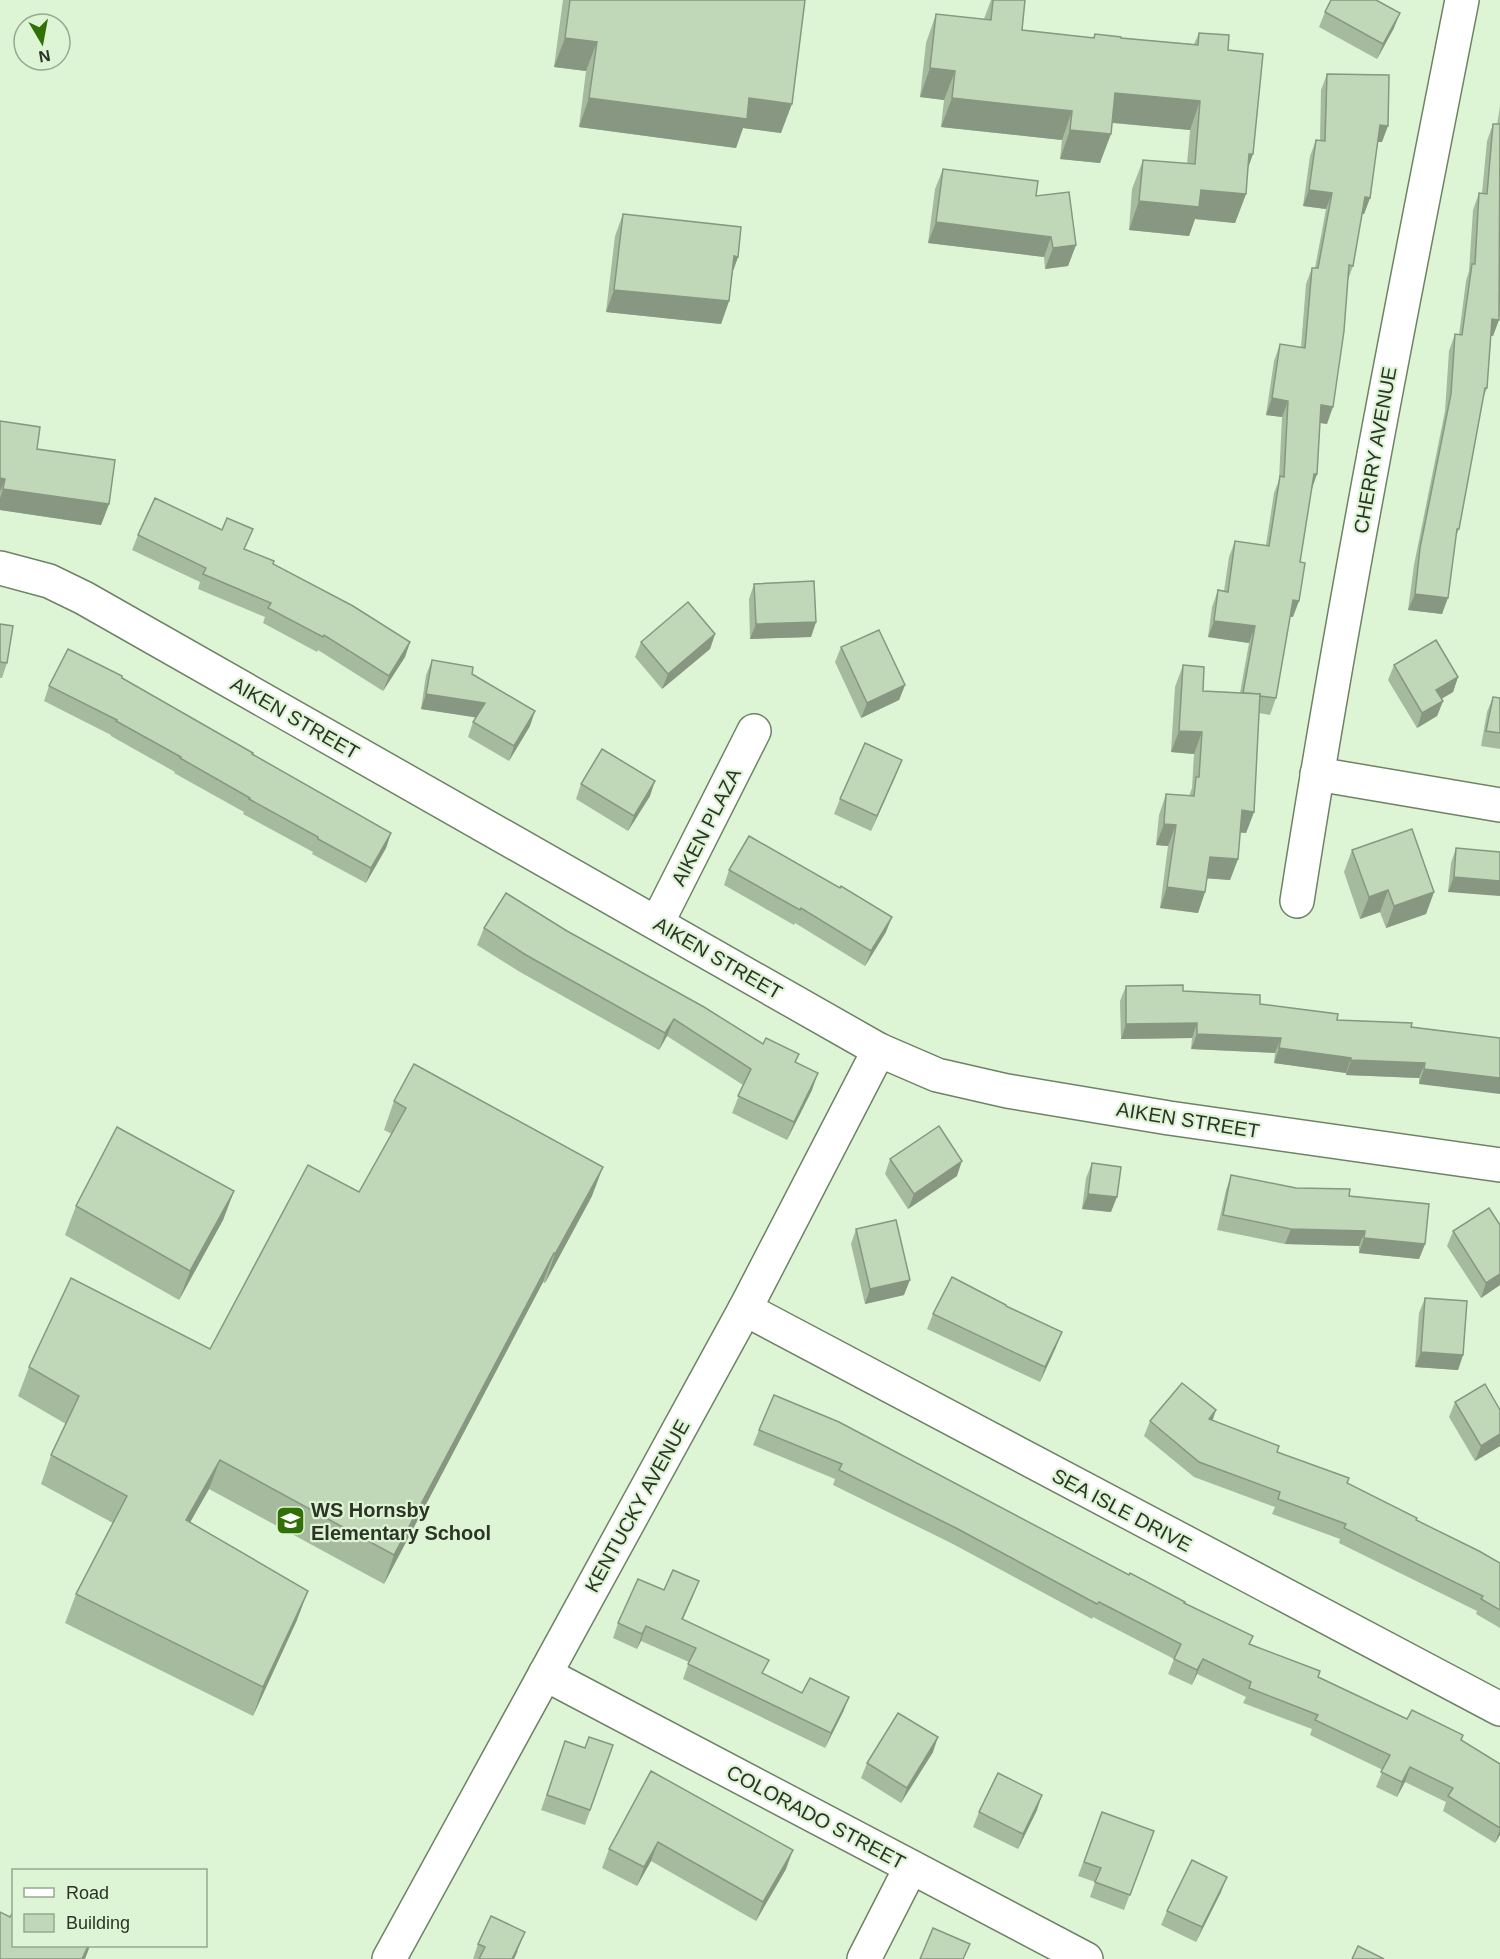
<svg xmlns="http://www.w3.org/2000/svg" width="1500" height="1959" viewBox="0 0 1500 1959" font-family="Helvetica,sans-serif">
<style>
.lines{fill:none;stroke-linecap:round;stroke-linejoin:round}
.street-casing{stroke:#6e8366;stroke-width:36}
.street{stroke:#fff;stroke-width:33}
.wall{fill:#a6ba9e}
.shaded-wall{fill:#879781}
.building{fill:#c1d8b8;stroke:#879781;stroke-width:1.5}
.labels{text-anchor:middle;stroke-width:4.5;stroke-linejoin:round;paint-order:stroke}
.street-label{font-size:20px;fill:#2c3428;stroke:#def5d5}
.poi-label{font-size:20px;font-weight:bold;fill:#2c3428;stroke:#def5d5;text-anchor:start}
</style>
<rect width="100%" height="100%" fill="#def5d5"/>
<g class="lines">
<defs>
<g id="street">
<path d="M0 568 49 581 84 598 879 1050 937 1075 1007 1091 1169 1118 1500 1165"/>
<path d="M1317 774 1500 805"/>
<path d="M1297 901C1344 599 1403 299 1462 0"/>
<path d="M657 923 754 731"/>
<path d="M745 1309 1500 1709"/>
<path d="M545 1674 1086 1959"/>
<path d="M389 1959 745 1309 879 1050"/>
<path d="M864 1959 911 1867"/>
</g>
</defs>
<use href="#street" class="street-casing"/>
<use href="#street" class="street"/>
</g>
<g class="wall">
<path d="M563 0H805L781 133 743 128 736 148 579 127 586 71 554 67Z"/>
<path d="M991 0H1025L1022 30 1093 38 1095 34 1121 38 1194 44 1199 33 1228 50 1248 169 1246 194 1235 223 1195 219 1189 236 1129 230 1132 189 1143 160 1187 164 1190 130 1112 123 1100 163 1060 159 1062 140 941 127 944 100 920 97 926 43 936 14 984 19Z"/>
<path d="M1325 12 1394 28 1377 59 1319 27Z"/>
<path d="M1327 74 1382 142H1377L1370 198 1364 214H1362L1353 266 1348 280 1327 424 1320 423 1317 474 1311 491 1300 562 1293 617H1290L1276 698 1270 715 1259 713 1254 812 1246 833 1240 832 1238 859 1230 880 1207 878 1205 892 1198 913 1160 908 1168 846 1156 845 1159 815 1166 794 1189 796 1192 788 1194 754 1171 752 1175 687 1183 665 1203 691 1240 693 1249 643 1208 637 1212 607 1218 590 1224 591 1229 557 1235 541 1266 545 1274 493 1279 480 1282 417 1266 415 1274 361 1280 344 1301 347 1306 284 1312 268H1315L1326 209 1303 206 1310 156 1316 140H1320L1321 90Z"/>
<path d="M1500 106V314L1493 336H1491L1487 388 1483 399 1459 529 1455 539 1442 614 1408 610 1414 565 1445 411 1449 351 1455 334 1459 335 1466 281 1469 271 1473 210 1479 193H1482L1487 141 1493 124 1497 125Z"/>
<path d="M943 169 1036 196 1076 245 1068 266 1045 269 1044 257 928 243 935 189Z"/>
<path d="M623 214 738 257 733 271 729 301 721 324 606 312 615 236Z"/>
<path d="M0 421 109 504 101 525 0 510Z"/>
<path d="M222 530 245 549 273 564 410 642 405 657 383 691 318 650 317 652 263 623 265 617 198 589 200 582 132 550 138 535Z"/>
<path d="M754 584 816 622 811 637 750 639 749 599Z"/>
<path d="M0 624 7 663 2 678H0Z"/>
<path d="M715 634 710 649 662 689 635 657 641 642Z"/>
<path d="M841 647 905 685 899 700 861 718 835 662Z"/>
<path d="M432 660 472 674 530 726 509 761 468 737 473 722 476 717 421 709 426 675Z"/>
<path d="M1394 665 1458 677 1453 692 1441 699 1443 701 1437 716 1417 728 1388 680Z"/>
<path d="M122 678 253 755 391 833 386 848 366 883 312 854 313 852 243 814 244 812 174 773 175 772 111 736V735L44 701 49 686Z"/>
<path d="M1493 697 1500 698V749L1481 746 1487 712Z"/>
<path d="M896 775 871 831 834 814 840 799Z"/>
<path d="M581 784 650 796 628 831 576 799Z"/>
<path d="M1456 848 1500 852 1448 892 1451 863Z"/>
<path d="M1352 850 1434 892 1426 914 1386 928 1380 912 1360 919 1344 872Z"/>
<path d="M729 870 886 932 865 966 795 923 794 925 724 885Z"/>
<path d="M484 928 567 931 763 1044 795 1062 812 1090 787 1140 732 1113 743 1085 667 1036 659 1050 520 972 477 945Z"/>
<path d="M1126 986 1183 991 1260 1004 1337 1020 1411 1027 1500 1038 1419 1084V1078L1346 1075V1073L1274 1063 1275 1053 1191 1049 1192 1038 1121 1039 1120 1001Z"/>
<path d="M394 1101 592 1196 545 1283 543 1282 384 1584 209 1489 190 1522 297 1620 253 1716 65 1623 76 1594 113 1523 41 1484 51 1455 66 1424 18 1396 29 1367 210 1349 359 1192 392 1134 384 1130Z"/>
<path d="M890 1159 957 1176 908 1209 885 1174Z"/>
<path d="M1092 1163 1111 1212 1082 1209 1086 1178Z"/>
<path d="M1231 1175 1296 1188 1349 1196 1425 1244 1419 1259 1359 1253V1246L1285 1244 1217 1230 1226 1190Z"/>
<path d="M234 1191 223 1220 179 1300 65 1235 76 1206Z"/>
<path d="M1500 1225V1285L1481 1298 1447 1246 1453 1231Z"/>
<path d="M856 1229 904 1295 865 1304 851 1244Z"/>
<path d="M1425 1298 1463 1355 1458 1370 1415 1367 1419 1313Z"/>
<path d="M1006 1306 1056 1347 1040 1382 927 1329 933 1314Z"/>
<path d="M1455 1402 1500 1410V1446L1475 1461 1449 1417Z"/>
<path d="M1150 1421H1213L1277 1452 1347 1483 1416 1521 1500 1563V1628L1476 1614 1477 1611 1339 1543 1340 1539 1272 1514 1275 1507 1194 1477 1144 1436Z"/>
<path d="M759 1430 1129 1575 1185 1604 1253 1636 1250 1644 1407 1719 1461 1740 1500 1764V1835L1495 1843 1443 1811 1446 1802 1405 1782 1397 1797 1376 1787 1383 1770 1310 1735 1312 1729 1243 1703 1246 1697 1197 1674 1192 1685 1168 1674 1174 1659 1093 1617 1092 1619 951 1543 833 1485 835 1479 753 1445Z"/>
<path d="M664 1590 693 1596 683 1619 764 1674 802 1693 849 1697 843 1712 825 1748 683 1679 689 1662 641 1641 637 1649 613 1638 618 1623Z"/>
<path d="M565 1741 585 1748 613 1745 585 1825 541 1810Z"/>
<path d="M933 1752 901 1803 861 1778 867 1763Z"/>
<path d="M651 1771 786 1869 756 1921 651 1861 637 1886 602 1868 609 1849Z"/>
<path d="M1037 1810 1018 1849 973 1827 979 1812Z"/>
<path d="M1102 1812 1154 1831 1124 1910 1090 1897 1095 1882 1078 1876Z"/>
<path d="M1221 1892 1196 1942 1161 1925 1167 1911Z"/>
<path d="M478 1944 518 1951 514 1959H473Z"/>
</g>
<g class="shaded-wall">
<path d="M1400 13 1394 28 1377 59 1383 44Z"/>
<path d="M565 38 597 42 586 71 554 67Z"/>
<path d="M930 68 955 71 944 100 920 97Z"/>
<path d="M1115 93 1200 101 1190 130 1105 122Z"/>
<path d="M589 98H749L792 104 781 133 743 128 736 148 579 127Z"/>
<path d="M952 98 1072 111 1062 140 941 127Z"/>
<path d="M1380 125 1388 126 1382 142H1374Z"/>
<path d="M1070 130 1111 134 1100 163 1060 159Z"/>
<path d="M1249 154H1253L1243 183Z"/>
<path d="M1201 190 1246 194 1235 223 1195 219 1189 236 1129 230 1139 201Z"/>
<path d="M1309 190 1332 193 1326 209 1303 206Z"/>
<path d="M1365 197 1370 198 1364 214H1359Z"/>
<path d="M936 222 1051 237 1044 257 928 243Z"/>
<path d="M1076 245 1068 266 1045 269 1053 248Z"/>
<path d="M734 256 738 257 730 279Z"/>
<path d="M614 290 729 301 721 324 606 312Z"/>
<path d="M1492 319 1499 320 1493 336 1486 335Z"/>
<path d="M1272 398 1288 401 1282 417 1266 415Z"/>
<path d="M1321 405 1333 407 1327 424 1315 422Z"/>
<path d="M1314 474H1317L1311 491Z"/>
<path d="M0 478 5 479 0 492Z"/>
<path d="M3 489 109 504 101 525 0 510V498Z"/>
<path d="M1415 594 1448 598 1442 614 1408 610Z"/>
<path d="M1293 600 1299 601 1293 617 1287 616Z"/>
<path d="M1214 621 1255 626 1249 643 1208 637Z"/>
<path d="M816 622 811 637 750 639 756 624Z"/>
<path d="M715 634 710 649 662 689 668 674Z"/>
<path d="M410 642 405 657 383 691 389 676Z"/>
<path d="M1458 677 1453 692 1431 705 1436 690Z"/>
<path d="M905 685 899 700 861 718 867 703Z"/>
<path d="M426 694 485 703 479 718 421 709Z"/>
<path d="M1443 701 1437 716 1417 728 1422 713Z"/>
<path d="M535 711 530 726 509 761 514 746Z"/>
<path d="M1179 731 1202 732 1194 754 1171 752Z"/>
<path d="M902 760 896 775 871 831 877 816Z"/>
<path d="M655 781 650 796 628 831 634 816Z"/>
<path d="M1242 810 1254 812 1246 833 1234 832Z"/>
<path d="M1164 824 1176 825 1168 846 1156 845Z"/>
<path d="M391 833 386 848 366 883 371 868Z"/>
<path d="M1210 857 1238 859 1230 880 1202 878Z"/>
<path d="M1454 877 1500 881V896L1448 892Z"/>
<path d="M1167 887 1205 892 1198 913 1160 908Z"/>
<path d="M1388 890 1380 912 1360 919 1369 897Z"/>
<path d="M1434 892 1426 914 1386 928 1394 906Z"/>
<path d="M892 917 886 932 865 966 871 951Z"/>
<path d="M674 1019 667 1036 659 1050 665 1033Z"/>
<path d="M1197 1023 1192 1038 1121 1039 1126 1024Z"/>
<path d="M1197 1034 1281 1038 1275 1053 1191 1049Z"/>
<path d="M1279 1048 1351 1058 1346 1073 1274 1063Z"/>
<path d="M1351 1060 1425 1063 1419 1078 1346 1075Z"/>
<path d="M1424 1069 1500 1078V1094L1419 1084Z"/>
<path d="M818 1073 812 1090 787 1140 794 1122Z"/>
<path d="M962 1161 957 1176 908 1209 914 1194Z"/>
<path d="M603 1167 592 1196 545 1283 555 1254Z"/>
<path d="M234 1191 223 1220 179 1300 190 1271Z"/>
<path d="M1088 1194 1117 1197 1111 1212 1082 1209Z"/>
<path d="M1291 1229 1365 1231 1359 1246 1285 1244Z"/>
<path d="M1364 1238 1425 1244 1419 1259 1359 1253Z"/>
<path d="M554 1253 543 1282 384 1584 394 1555Z"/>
<path d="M1500 1274V1285L1481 1298 1486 1283Z"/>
<path d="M910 1280 904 1295 865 1304 870 1289Z"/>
<path d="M1062 1332 1056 1347 1040 1382 1045 1367Z"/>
<path d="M1421 1352 1463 1355 1458 1370 1415 1367Z"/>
<path d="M1216 1410 1211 1425 1209 1419Z"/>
<path d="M1500 1434V1446L1475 1461 1481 1446Z"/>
<path d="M220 1460 209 1489 175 1549 186 1520Z"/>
<path d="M699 1581 693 1596 676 1634 682 1619Z"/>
<path d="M308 1591 297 1620 253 1716 263 1687Z"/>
<path d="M646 1626 641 1641 637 1649 642 1634Z"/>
<path d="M1203 1659 1197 1674 1192 1685 1197 1670Z"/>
<path d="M849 1697 843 1712 825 1748 831 1733Z"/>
<path d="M938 1737 933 1752 901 1803 907 1788Z"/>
<path d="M1410 1767 1405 1782 1397 1797 1402 1782Z"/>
<path d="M1042 1795 1037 1810 1018 1849 1023 1834Z"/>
<path d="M1500 1829V1835L1495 1843Z"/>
<path d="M658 1842 651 1861 637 1886 644 1867Z"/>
<path d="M793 1850 786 1869 756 1921 763 1902Z"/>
<path d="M1227 1877 1221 1892 1196 1942 1202 1927Z"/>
<path d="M525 1932 514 1959H512Z"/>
<path d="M88 1946H90L85 1959H82Z"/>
</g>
<g class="building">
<path d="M570 0H805L792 104 749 98 747 119 589 98 597 42 565 38Z"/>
<path d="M993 0H1025L1022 30 1094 38 1095 34 1121 37V38L1198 45 1199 33 1229 35 1228 50 1263 54 1253 154H1249L1246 194 1201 190 1199 207 1139 201 1143 160 1195 164 1200 101 1115 93 1111 134 1070 130 1072 111 952 98 955 71 930 68 936 14 991 20Z"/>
<path d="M1331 0H1376L1400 13 1383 44 1325 12Z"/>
<path d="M1327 74 1389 75 1388 126 1380 125 1370 198 1365 197 1353 266 1349 265 1344 331 1333 407 1321 405 1317 474H1314L1300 562 1305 563 1299 601 1293 600 1276 698 1260 696V694L1243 693 1255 626 1214 621 1218 590 1228 592 1235 541 1269 546 1280 476 1284 477 1288 401 1272 398 1280 344 1305 348 1312 268H1318L1332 193 1309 190 1316 140 1325 141Z"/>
<path d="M1493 124H1500L1499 320 1492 319 1487 388H1485L1459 529H1457L1448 598 1415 594 1420 548 1451 394 1455 334 1462 335 1472 264H1475L1479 193 1487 194Z"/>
<path d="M943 169 1038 181 1036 196 1069 192 1076 245 1053 248 1051 237 936 222Z"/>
<path d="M623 214 741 227 738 257 734 256 729 301 614 290Z"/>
<path d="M0 421 40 427 37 449 115 460 109 504 3 489 5 479 0 478Z"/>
<path d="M155 498 222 530 227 518 253 529 244 549 274 561 273 564 353 606 410 642 389 676 324 635 323 637 268 608 271 603 203 574 206 568 138 535Z"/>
<path d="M814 581 816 622 756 624 754 584Z"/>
<path d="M688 602 715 634 668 674 641 642Z"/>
<path d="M0 624 13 626 7 663 0 662Z"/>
<path d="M879 630 905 685 867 703 841 647Z"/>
<path d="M1436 640 1458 677 1436 690 1443 701 1422 713 1394 665Z"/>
<path d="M68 649 122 676V678L253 753 252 754 391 833 371 868 318 839V837L249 799 250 798 180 758 181 757 116 721 117 720 49 686Z"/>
<path d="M432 660 473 667 472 674 535 711 514 746 473 722 485 703 426 694Z"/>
<path d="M1183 665 1204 667 1203 691 1260 694 1254 812 1242 810 1238 859 1210 857 1205 892 1167 887 1176 825 1164 824 1166 794 1194 796 1196 777H1199L1202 732 1179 731Z"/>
<path d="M1493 697 1500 698V733L1486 731Z"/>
<path d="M865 743 902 760 877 816 840 799Z"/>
<path d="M602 749 655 781 634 816 581 784Z"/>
<path d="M1412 829 1434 892 1394 906 1388 890 1369 897 1352 850Z"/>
<path d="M749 836 840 888 841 886 892 917 871 951 801 908 800 910 729 870Z"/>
<path d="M1456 848 1500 852V881L1454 877Z"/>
<path d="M506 893 567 931 704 1007 763 1044 766 1038 799 1054 795 1062 818 1073 794 1122 738 1096 751 1069 674 1019 665 1033 526 955 484 928Z"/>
<path d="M1183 985V991L1260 995V1004L1338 1014 1337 1020 1412 1023 1411 1027 1500 1038V1078L1424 1069 1425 1063 1351 1060V1058L1279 1048 1281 1038 1197 1034V1023L1126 1024V986Z"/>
<path d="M414 1064 603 1167 555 1254 554 1253 394 1555 220 1460 186 1520 308 1591 263 1687 76 1594 127 1496 51 1455 79 1396 29 1367 71 1278 210 1349 308 1165 359 1192 406 1108 394 1101Z"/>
<path d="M939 1126 962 1161 914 1194 890 1159Z"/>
<path d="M117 1127 234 1191 190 1271 76 1206Z"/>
<path d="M1092 1163 1121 1167 1117 1197 1088 1194Z"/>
<path d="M1231 1175 1296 1188 1350 1189 1349 1196 1429 1204 1425 1244 1364 1238 1365 1231 1291 1229 1223 1215Z"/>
<path d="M1489 1208 1500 1225V1274L1486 1283 1453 1231Z"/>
<path d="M896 1220 910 1280 870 1289 856 1229Z"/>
<path d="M952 1277 1006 1305V1306L1062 1332 1045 1367 933 1314Z"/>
<path d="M1425 1298 1467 1301 1463 1355 1421 1352Z"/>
<path d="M1182 1383 1216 1410 1209 1419 1279 1446 1277 1452 1349 1478 1347 1483 1417 1518 1416 1520 1479 1551 1500 1563V1610L1481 1599 1483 1596 1344 1528 1346 1524 1278 1499 1280 1492 1199 1462 1150 1421Z"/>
<path d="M1485 1384 1500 1410V1434L1481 1446 1455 1402Z"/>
<path d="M774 1395 839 1422 1129 1575 1130 1573 1185 1602 1184 1603 1253 1636 1249 1644 1320 1671 1318 1677 1407 1719 1412 1710 1463 1735 1461 1740 1500 1764V1828L1448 1796 1453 1788 1410 1767 1402 1782 1381 1772 1390 1755 1315 1720 1318 1715 1249 1688 1251 1682 1203 1659 1197 1670 1174 1659 1181 1644 1099 1602 1097 1604 956 1528 839 1470 842 1464 759 1430Z"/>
<path d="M673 1570 699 1581 682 1619 769 1660 762 1673 802 1693 810 1678 849 1697 831 1733 688 1664 696 1648 646 1626 642 1634 618 1623 638 1579 664 1590Z"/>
<path d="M898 1713 938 1737 907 1788 867 1763Z"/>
<path d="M589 1737 613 1745 590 1810 547 1795 565 1741 585 1748Z"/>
<path d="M651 1771 793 1850 763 1902 658 1842 644 1867 609 1849Z"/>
<path d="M998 1773 1042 1795 1023 1834 979 1812Z"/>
<path d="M1102 1812 1154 1831 1130 1895 1095 1882 1101 1868 1084 1862Z"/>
<path d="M1192 1860 1227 1877 1202 1927 1167 1911Z"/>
<path d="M14 1910V1946H88L82 1959H0V1912L10 1917Z"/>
<path d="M491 1916 525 1932 512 1959H479L485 1947 478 1944Z"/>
<path d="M933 1928 970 1944 963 1959H920Z"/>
<path d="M1358 1946 1384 1959H1352Z"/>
</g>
<defs>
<symbol id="school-square" viewBox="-11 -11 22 22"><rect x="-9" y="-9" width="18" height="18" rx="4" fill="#317006" stroke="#def5d5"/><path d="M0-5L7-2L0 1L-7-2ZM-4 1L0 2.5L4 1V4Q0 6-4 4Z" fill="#fff"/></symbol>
</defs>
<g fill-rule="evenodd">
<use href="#school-square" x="274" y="1504" width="33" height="33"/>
</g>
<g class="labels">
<g class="street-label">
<text transform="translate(1375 450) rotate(-80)" y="7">CHERRY AVENUE</text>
<text transform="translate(295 718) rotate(30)" y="7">AIKEN STREET</text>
<text transform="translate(706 827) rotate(-63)" y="7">AIKEN PLAZA</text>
<text transform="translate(718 958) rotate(30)" y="7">AIKEN STREET</text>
<text transform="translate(1188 1120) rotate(9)" y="7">AIKEN STREET</text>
<text transform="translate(637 1506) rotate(-61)" y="7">KENTUCKY AVENUE</text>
<text transform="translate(1122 1510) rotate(28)" y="7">SEA ISLE DRIVE</text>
<text transform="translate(816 1817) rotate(28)" y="7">COLORADO STREET</text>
</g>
<g class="poi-label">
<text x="311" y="1517">WS Hornsby<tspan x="311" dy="23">Elementary School</tspan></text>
</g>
</g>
<rect x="12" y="1869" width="195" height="78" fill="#def5d5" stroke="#97a890" stroke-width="1.5"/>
<rect x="24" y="1888" width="30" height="9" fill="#ffffff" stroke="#97a890" stroke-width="1.5"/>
<text x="66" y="1899" font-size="18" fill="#2c3428">Road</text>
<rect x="24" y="1914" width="30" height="18" fill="#c1d8b8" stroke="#97a890" stroke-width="1.5"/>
<text x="66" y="1929" font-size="18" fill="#2c3428">Building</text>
<g transform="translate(42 42) rotate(170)"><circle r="28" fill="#def5d5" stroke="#97a890" stroke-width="1.5"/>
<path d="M0-4.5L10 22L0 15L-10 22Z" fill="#317006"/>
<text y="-9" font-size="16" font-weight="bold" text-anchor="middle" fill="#2c3428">N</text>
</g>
</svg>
